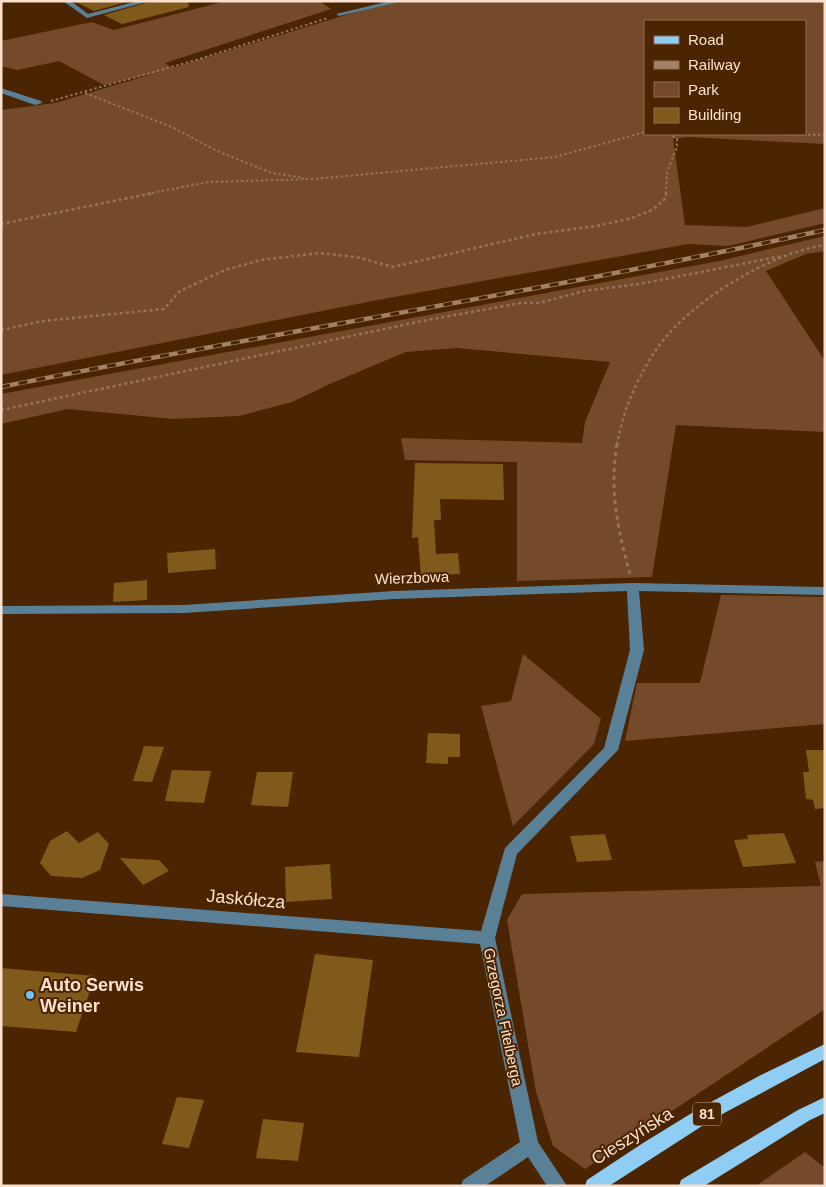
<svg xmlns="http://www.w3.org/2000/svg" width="826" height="1187" viewBox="0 0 826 1187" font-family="Helvetica,sans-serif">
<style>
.green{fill:#754a2a;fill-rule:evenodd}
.building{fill:#805a1a}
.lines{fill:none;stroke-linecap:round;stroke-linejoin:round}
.path-far2{stroke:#957458;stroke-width:2;stroke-dasharray:2.5 2.5;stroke-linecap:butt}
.path-far1{stroke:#957458;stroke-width:2.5;stroke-dasharray:3 3;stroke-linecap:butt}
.path{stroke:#957458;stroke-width:3;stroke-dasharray:4 4;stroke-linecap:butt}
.minor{fill:#5a8097;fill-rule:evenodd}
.major{fill:#8fcdf4;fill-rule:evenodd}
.rail-casing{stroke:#a28167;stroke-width:4.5}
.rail{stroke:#4b2401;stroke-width:3;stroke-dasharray:9;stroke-linecap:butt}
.poi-dot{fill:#6ec2f3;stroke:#4b2401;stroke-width:2}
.labels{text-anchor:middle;stroke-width:4;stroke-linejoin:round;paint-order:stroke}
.shield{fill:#4b2401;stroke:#c6a891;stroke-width:1}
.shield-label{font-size:14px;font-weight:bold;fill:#fae0cf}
.street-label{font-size:15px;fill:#fae0cf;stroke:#4b2401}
.near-street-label{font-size:18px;fill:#fae0cf;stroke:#4b2401}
.near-poi-label{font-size:18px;font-weight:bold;fill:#fae0cf;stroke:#4b2401;text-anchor:start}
</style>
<rect width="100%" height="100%" fill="#4b2401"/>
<g class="green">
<path d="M226 1H319L331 9 165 63 172 68 349 14 399 1H825V144L688 137 673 139 685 225 747 227 825 208V223L728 246 688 244 372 301 1 375V110L55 103 159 72 104 85 59 61 17 70 1 66V41L92 22 114 30ZM645 21H805V134H645Z"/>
<path d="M825 236V251L806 254 766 271 825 361V432L676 425 652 577 517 581V462L405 460 401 438 582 443 585 422 610 362 457 348 406 352 332 383 292 402 239 416 173 419 68 409 1 424V394L719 261Z"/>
<path d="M721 595 825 597V724L625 741 637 683H700Z"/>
<path d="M523 654 601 719 594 744 513 826 481 706 511 701Z"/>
<path d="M825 861V1009L585 1169 553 1146 536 1092 507 920 522 894 821 886 815 862Z"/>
<path d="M805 1152 825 1168V1186H756Z"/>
</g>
<g class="building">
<path d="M74 1H130L94 11Z"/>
<path d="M152 1H188L189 7 122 24 104 15Z"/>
<path d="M415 463 503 464 504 500 440 499 441 520H434L436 554 458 553 460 574 421 576 418 537 412 538Z"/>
<path d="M215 549 216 569 168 573 167 553Z"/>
<path d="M147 580V600L113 602 114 583Z"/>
<path d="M428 733 460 734V757H448V764L426 763Z"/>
<path d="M144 746 164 747 152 782 133 781Z"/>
<path d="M806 750H825V808L815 809 813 800 806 799 803 772H809Z"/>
<path d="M172 770 211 771 204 803 165 801Z"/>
<path d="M257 772H293L288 807 251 805Z"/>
<path d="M67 831 79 843 98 832 109 844 100 870 82 878 51 876 40 863 50 841Z"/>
<path d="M784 833 796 863 743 867 734 840 748 839 747 835Z"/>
<path d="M605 834 612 860 577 862 570 836Z"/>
<path d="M120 858 159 860 169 871 143 885Z"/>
<path d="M330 864 332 899 286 902 285 867Z"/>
<path d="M315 954 373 960 359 1057 296 1052Z"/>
<path d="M1 968 95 976 76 1032 1 1026Z"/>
<path d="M177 1097 204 1100 189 1148 162 1144Z"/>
<path d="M263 1119 304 1123 298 1161 256 1158Z"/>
</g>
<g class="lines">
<g class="path-far2">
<path d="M85 93 172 127 217 151 272 173 304 178"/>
<path d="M51 101 196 60 328 18"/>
<path d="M778 134 825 135"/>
<path d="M147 194 208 182 313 179 555 157 645 132"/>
<path d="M666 194 667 172 677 147V139L670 134"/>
</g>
<g class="path-far1">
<path d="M1 224 153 193"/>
<path d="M1 330 43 321 164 309 180 291 225 270 261 260 319 253 356 257 393 267 536 234 597 226 632 218 652 210 666 198V193"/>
<path d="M1 410 427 320 521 303H539L584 291 640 284 782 256"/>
<path d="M617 445C623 410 638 375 658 347 691 301 770 253 825 245"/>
</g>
<path class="path" d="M617 444C609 489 618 531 630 574"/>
<g class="minor">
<path d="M63 1H71L88 14 138 1H150L87 18Z"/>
<path d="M390 1H403L339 16 336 14Z"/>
<path d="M1 88 41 101 42 103 35 105 1 93Z"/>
<path d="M633 583 825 587V595L639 591 644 650 618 750 517 854 495 938 538 1142 567 1186H547L528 1157 485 1186H461L463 1180 520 1142 480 944 1 906V894L481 931 505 848 604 748 630 650 627 591 394 599 184 613 1 614V606L184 605 394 591Z"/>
</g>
<g class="major">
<path d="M825 1044V1059L713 1119 609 1186H585L587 1180 643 1143 700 1108 759 1076Z"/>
<path d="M825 1097V1113L810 1120 704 1186H679L681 1180 798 1110Z"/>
</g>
<defs>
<path id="rail" d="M1 387C275 332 552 290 825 230"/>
</defs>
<use href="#rail" class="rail-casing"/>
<use href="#rail" class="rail"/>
</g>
<circle class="poi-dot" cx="30" cy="995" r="5"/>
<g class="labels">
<rect class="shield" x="693" y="1102.5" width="28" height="23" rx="4"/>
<g class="shield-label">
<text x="707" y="1119">81</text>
</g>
<g class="street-label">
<text transform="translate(412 578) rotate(-2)" y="5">Wierzbowa</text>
<text transform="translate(503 1017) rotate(78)" y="5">Grzegorza Fitelberga</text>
</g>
<g class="near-street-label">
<text transform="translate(246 899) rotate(5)" y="6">Jaskółcza</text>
<text transform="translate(632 1136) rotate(-32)" y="6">Cieszyńska</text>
</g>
<g class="near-poi-label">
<text x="40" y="991">Auto Serwis<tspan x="40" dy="21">Weiner</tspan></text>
</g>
</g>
<rect width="826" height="1187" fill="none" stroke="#fae0cf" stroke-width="5"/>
<rect x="644" y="20" width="162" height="115" fill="#4b2401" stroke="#916f53"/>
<rect x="654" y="36" width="25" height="8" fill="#8fcdf4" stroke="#916f53"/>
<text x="688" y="45" font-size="15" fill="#fae0cf">Road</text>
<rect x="654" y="61" width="25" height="8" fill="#a28167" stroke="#916f53"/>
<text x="688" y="70" font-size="15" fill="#fae0cf">Railway</text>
<rect x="654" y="82" width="25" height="15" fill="#754a2a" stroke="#916f53"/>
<text x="688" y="95" font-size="15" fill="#fae0cf">Park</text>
<rect x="654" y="108" width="25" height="15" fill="#805a1a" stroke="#916f53"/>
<text x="688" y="120" font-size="15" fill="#fae0cf">Building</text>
</svg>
